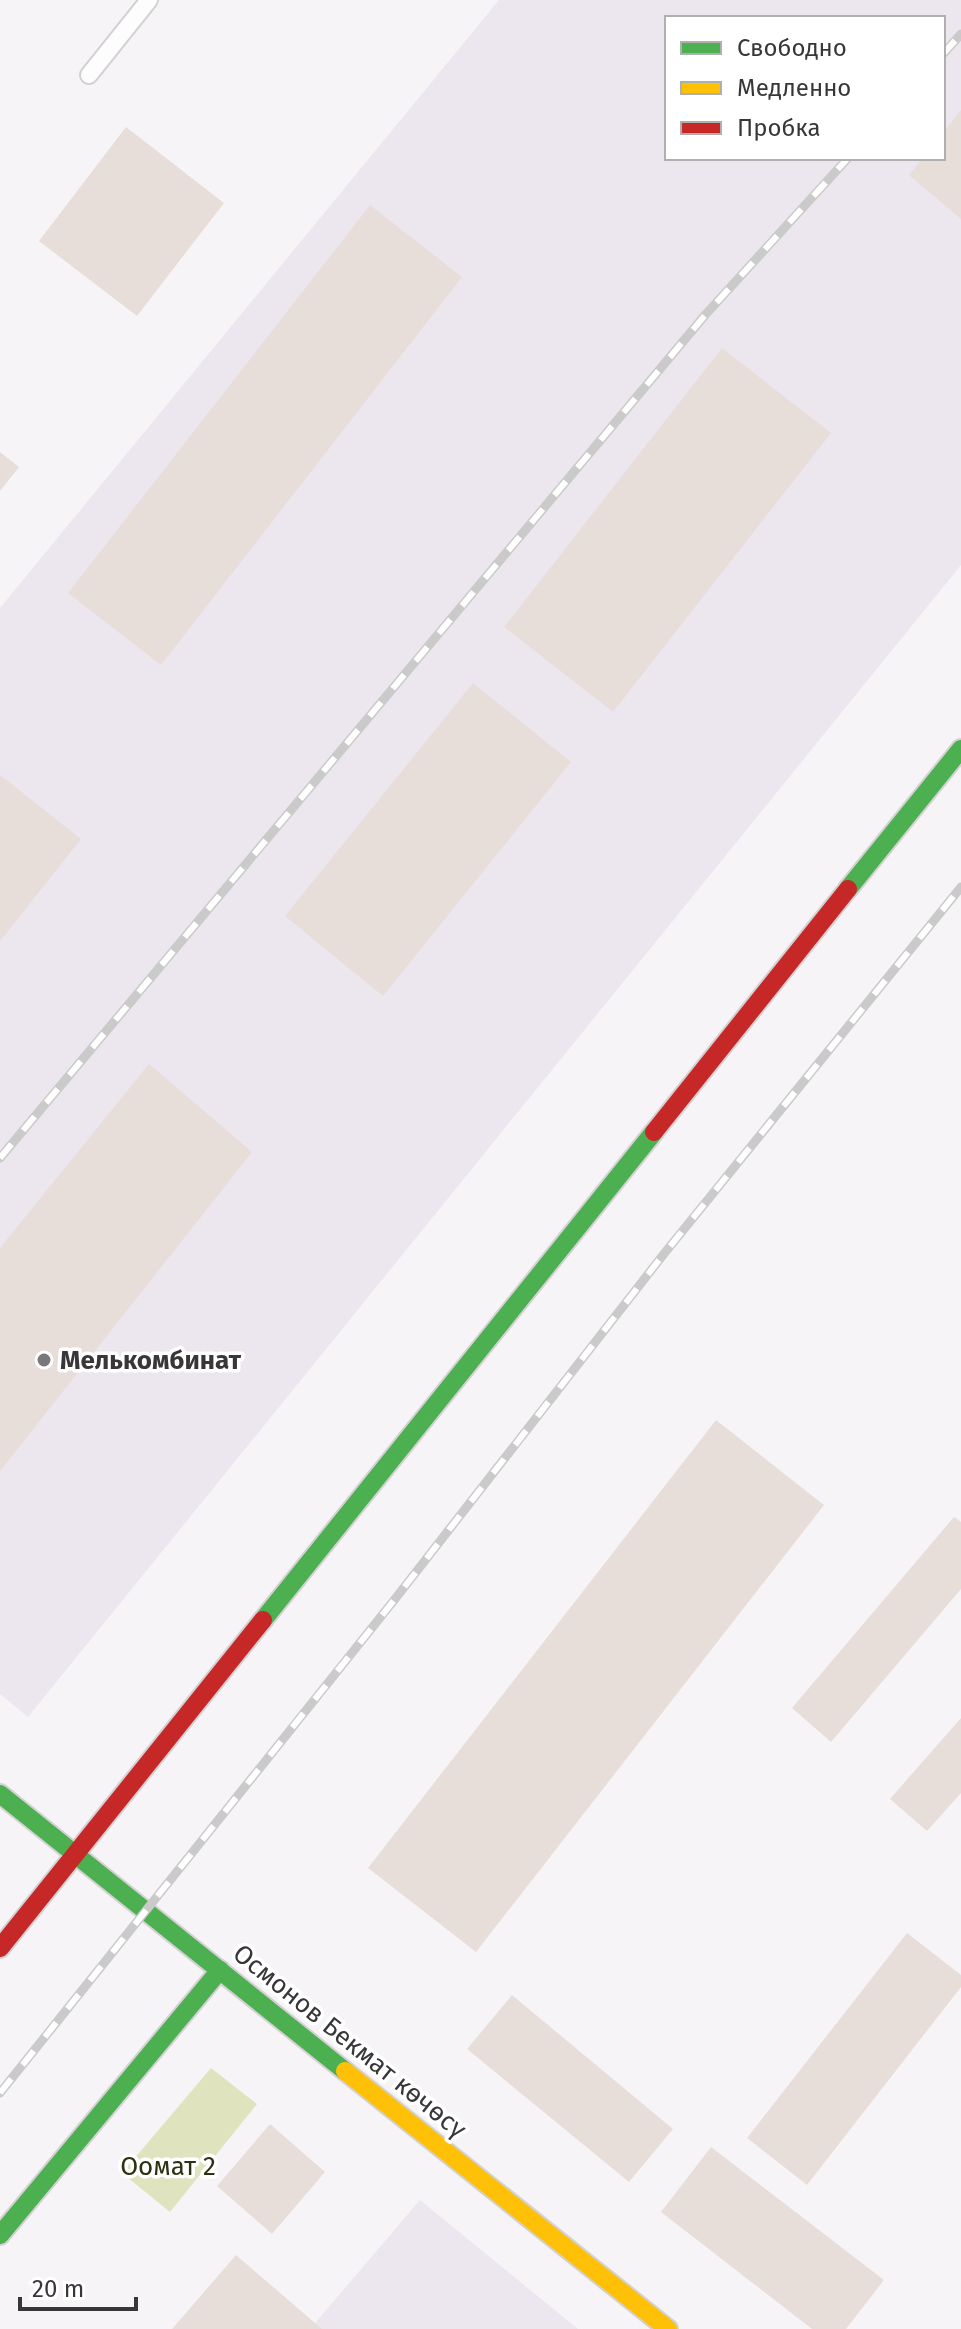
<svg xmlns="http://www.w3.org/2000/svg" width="961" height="2329" viewBox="0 0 961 2329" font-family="'Fira Sans',sans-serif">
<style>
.built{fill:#ece6ef;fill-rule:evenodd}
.green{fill:#dfe4bf}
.building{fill:#e7deda}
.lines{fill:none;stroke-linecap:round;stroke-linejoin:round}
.lane-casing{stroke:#d3d1d4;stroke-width:20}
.fast-casing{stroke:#d3d1d4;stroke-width:22}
.slow-casing{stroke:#d3d1d4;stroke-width:22}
.jam-casing{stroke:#d3d1d4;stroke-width:22}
.lane{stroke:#fefdfe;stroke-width:16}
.fast{stroke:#4caf50;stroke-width:18}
.slow{stroke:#ffc107;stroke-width:18}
.jam{stroke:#c62828;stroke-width:18}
.rail-casing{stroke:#cacaca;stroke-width:9}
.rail{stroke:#fff;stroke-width:6;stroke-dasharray:18;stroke-linecap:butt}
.poi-dot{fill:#7b787c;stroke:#fff;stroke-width:3}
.labels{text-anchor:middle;stroke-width:7;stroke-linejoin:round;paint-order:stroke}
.poi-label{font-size:26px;font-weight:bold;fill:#383639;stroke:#fff;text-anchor:start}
.street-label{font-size:26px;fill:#383639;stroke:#fff}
.park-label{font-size:26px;fill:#2d3111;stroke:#fff}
</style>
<rect width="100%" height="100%" fill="#f7f4f8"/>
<g class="built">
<path d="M499 0H961V565L28 1717 0 1694V608ZM667 18H943V158H667Z"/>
<path d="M420 2200 578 2329H310Z"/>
</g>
<path class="green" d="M211 2068 257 2104 170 2212 122 2173Z"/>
<g class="building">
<path d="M961 110V219L909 175 923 158H943V133Z"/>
<path d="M126 127 224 203 137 316 39 241Z"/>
<path d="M370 205 462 277 161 665 68 593Z"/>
<path d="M722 348 831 433 613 712 504 627Z"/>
<path d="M0 452 19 467 0 491Z"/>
<path d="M473 683 571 762 383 996 285 916Z"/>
<path d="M0 775 81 839 0 941Z"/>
<path d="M149 1064 252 1152 0 1471V1248Z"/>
<path d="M716 1420 824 1505 476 1952 368 1868Z"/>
<path d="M954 1517 961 1522V1589L831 1742 792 1708Z"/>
<path d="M961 1718V1793L927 1831 890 1799Z"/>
<path d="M907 1933 961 1975V1987L807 2185 747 2138Z"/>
<path d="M512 1995 673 2129 629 2182 467 2049Z"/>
<path d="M270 2124 325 2172 272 2234 217 2186Z"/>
<path d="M711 2147 884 2280 846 2329H812L661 2212Z"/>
<path d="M236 2255 322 2329H172Z"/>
</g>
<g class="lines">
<defs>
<path id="lane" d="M89 75 149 0"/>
<g id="fast">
<path d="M848 889 961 749"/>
<path d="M263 1620 654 1132"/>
<path d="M0 1794 345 2071"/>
<path d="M0 2235 220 1970"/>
</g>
<path id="slow" d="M345 2071 668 2329"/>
<g id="jam">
<path d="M654 1132 848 889"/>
<path d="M0 1948 263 1620"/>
</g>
</defs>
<use href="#lane" class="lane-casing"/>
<use href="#fast" class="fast-casing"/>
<use href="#slow" class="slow-casing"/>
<use href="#jam" class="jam-casing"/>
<use href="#lane" class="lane"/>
<use href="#fast" class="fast"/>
<use href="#slow" class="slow"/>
<use href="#jam" class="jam"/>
<defs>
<g id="rail">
<path d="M943 54 961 34"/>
<path d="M0 1158 706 314 848 158"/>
<path d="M0 2093 395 1599 663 1255 961 887"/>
</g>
</defs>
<use href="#rail" class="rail-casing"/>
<use href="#rail" class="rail"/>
</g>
<circle class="poi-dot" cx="44" cy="1360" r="8"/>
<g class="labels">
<g class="poi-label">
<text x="60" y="1369">Мелькомбинат</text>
</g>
<g class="street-label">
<text transform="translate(350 2041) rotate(39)" y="9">Осмонов Бекмат көчөсү</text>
</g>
<g class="park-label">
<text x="168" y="2175">Оомат 2</text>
</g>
</g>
<rect x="665" y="16" width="280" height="144" fill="#ffffff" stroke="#afafb0" stroke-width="2"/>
<rect x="681" y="42" width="40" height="12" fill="#4caf50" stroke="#afafb0" stroke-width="2"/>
<text x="737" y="56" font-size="24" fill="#383639">Свободно</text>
<rect x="681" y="82" width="40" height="12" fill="#ffc107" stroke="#afafb0" stroke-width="2"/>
<text x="737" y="96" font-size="24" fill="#383639">Медленно</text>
<rect x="681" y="122" width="40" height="12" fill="#c62828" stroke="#afafb0" stroke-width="2"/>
<text x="737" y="136" font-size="24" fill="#383639">Пробка</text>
<path d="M20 2297v12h116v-12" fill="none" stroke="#383639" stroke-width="4"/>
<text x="32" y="2297" font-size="24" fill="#383639" stroke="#ffffff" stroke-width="6" paint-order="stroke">20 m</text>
</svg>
